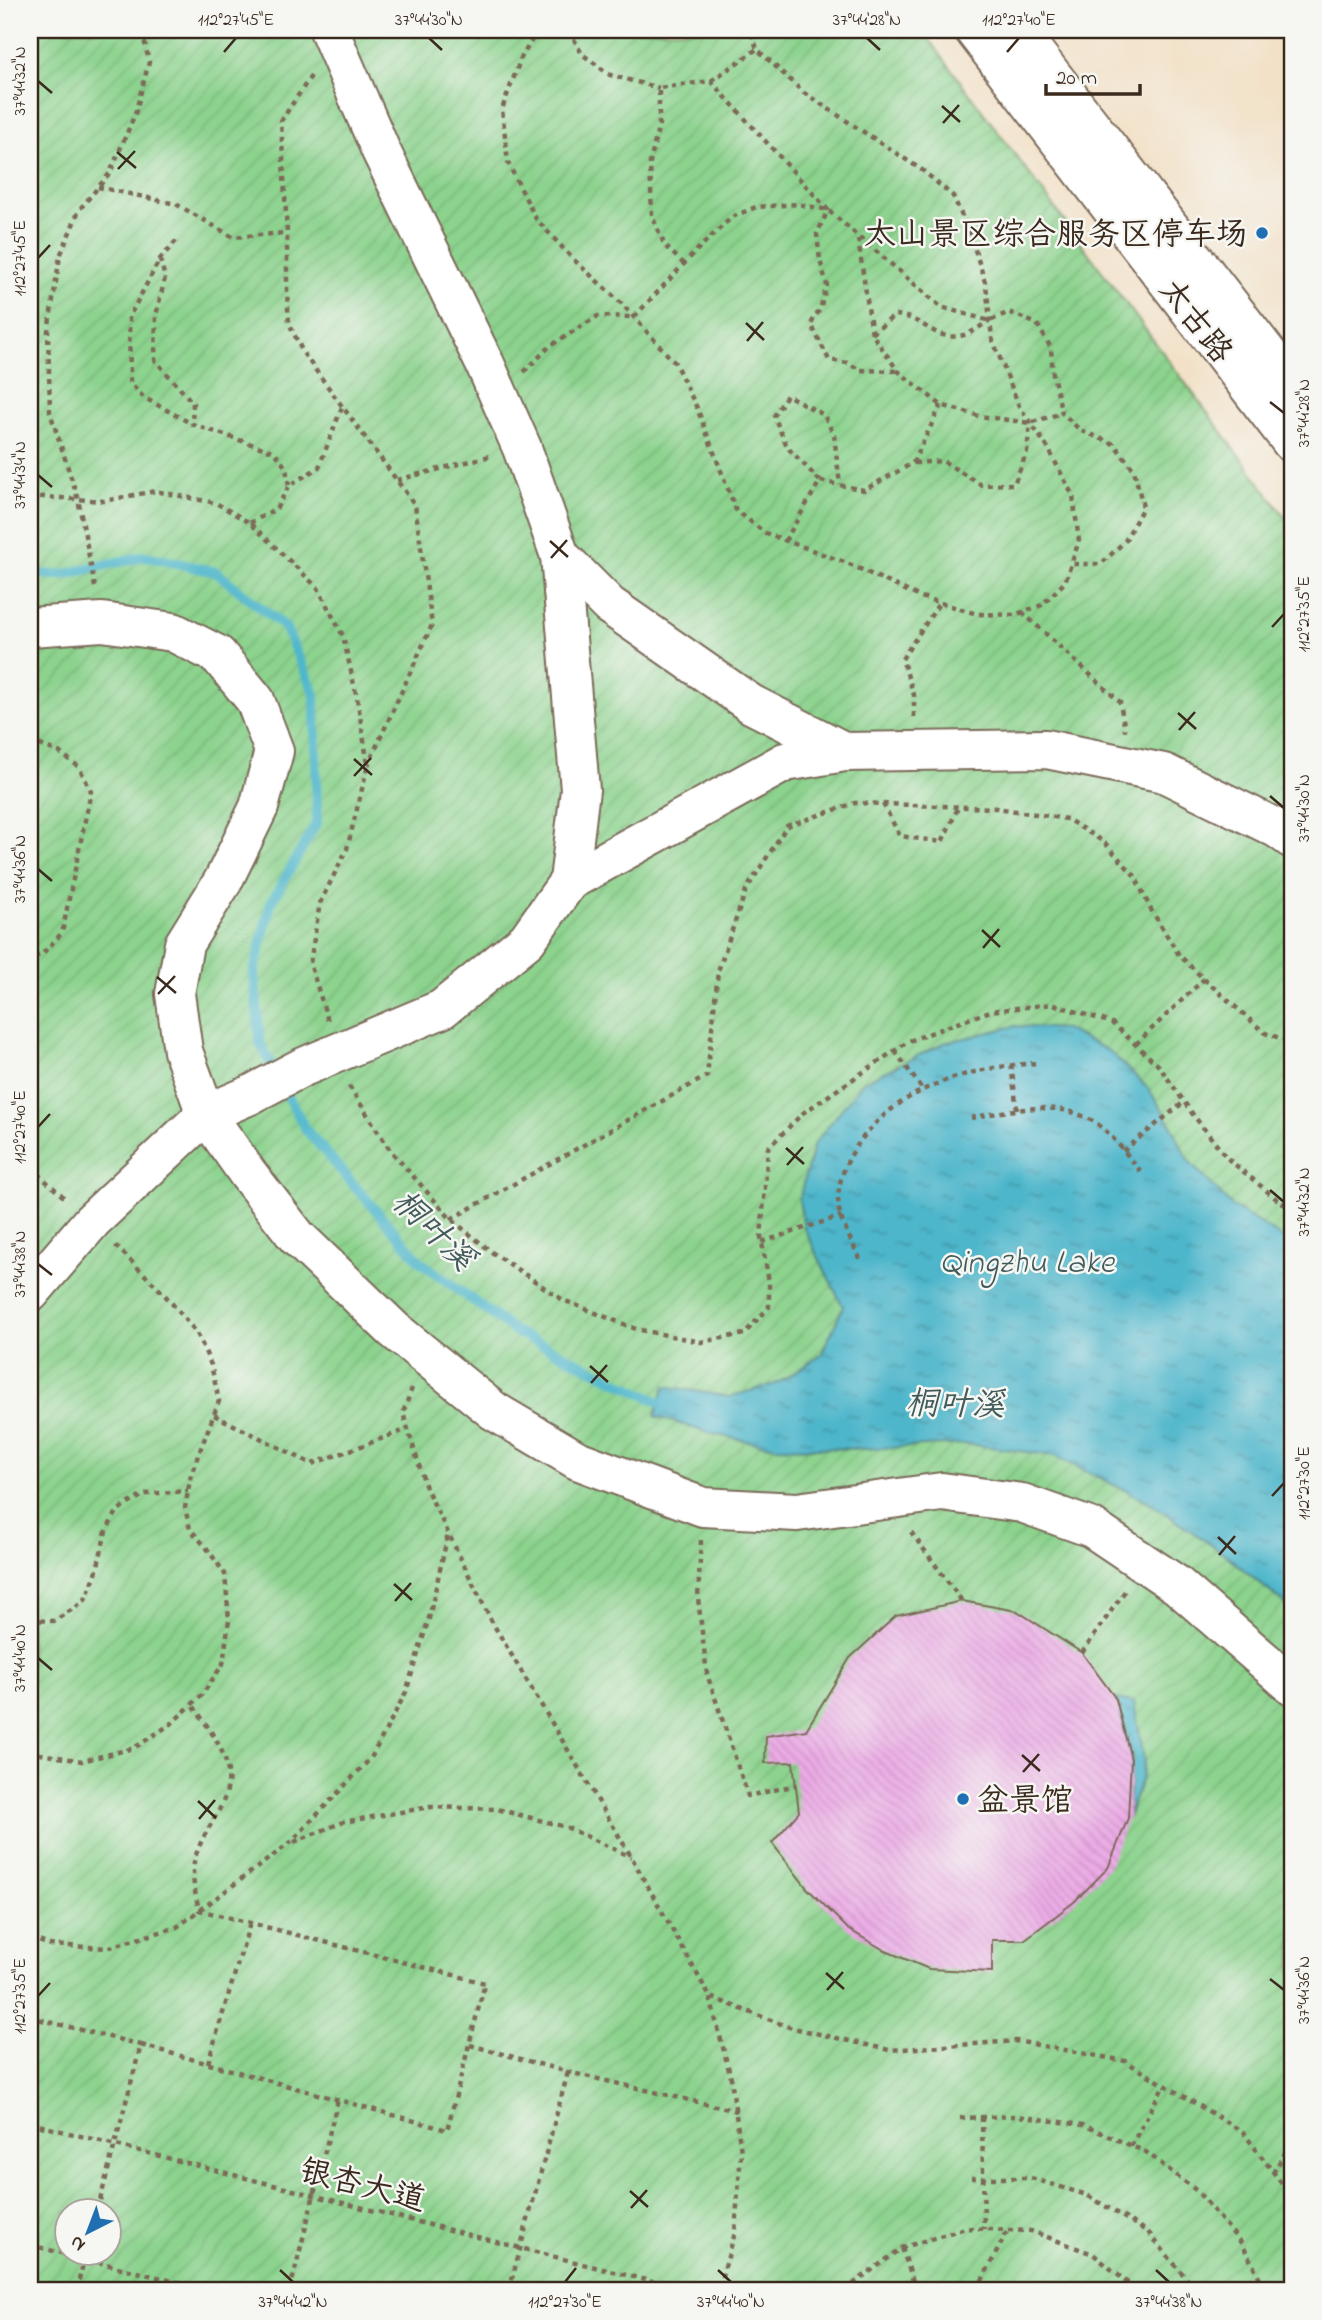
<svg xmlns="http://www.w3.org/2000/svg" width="1322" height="2320" viewBox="0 0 1322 2320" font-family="'Indie Flower','LXGW WenKai TC',sans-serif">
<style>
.garden{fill:url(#garden-furrows);stroke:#647e56;stroke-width:2;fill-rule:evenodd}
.water{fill:url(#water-ripples);stroke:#447074;stroke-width:2}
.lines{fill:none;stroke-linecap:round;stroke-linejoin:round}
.stream{stroke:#4db6cb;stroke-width:10}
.building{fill:url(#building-back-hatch)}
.minor-casing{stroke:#7b6a59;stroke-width:42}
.major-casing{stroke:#7b6a59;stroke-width:42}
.path{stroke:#7b6a59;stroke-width:4.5;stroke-dasharray:5 5;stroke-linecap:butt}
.minor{stroke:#fff;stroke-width:38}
.major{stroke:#fff;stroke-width:38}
.ticks{fill:none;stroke:#3b2a1e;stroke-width:2.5}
.poi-dot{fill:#1f6fb2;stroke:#f6f6f2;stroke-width:2.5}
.labels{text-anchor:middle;stroke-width:5;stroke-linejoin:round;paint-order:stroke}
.poi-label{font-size:32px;fill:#3b2a1e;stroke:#f6f6f2;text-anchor:end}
.street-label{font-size:32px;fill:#3b2a1e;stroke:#f6f6f2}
.water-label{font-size:33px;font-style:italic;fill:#415b5b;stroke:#f6f6f2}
.neatline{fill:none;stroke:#3b2a1e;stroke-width:2.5}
.ticks-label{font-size:18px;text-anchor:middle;fill:#3b2a1e}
</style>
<defs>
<pattern id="garden-furrows" width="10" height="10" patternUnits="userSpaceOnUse" patternTransform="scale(1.75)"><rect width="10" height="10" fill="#8cd38e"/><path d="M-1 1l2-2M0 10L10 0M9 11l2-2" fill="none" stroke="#7ab57a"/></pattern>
<pattern id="water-ripples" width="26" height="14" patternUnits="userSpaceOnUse" patternTransform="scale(1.75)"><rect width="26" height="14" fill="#4db6cb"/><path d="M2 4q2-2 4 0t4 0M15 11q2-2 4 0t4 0" fill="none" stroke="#4194a4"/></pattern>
<pattern id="building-back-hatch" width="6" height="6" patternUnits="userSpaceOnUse" patternTransform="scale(1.75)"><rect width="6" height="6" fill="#ebaae5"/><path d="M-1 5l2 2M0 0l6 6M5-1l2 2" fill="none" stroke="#ca92c4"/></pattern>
</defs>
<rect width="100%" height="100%" fill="#f6f6f2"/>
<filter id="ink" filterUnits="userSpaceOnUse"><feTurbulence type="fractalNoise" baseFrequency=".0143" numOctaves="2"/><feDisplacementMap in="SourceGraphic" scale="14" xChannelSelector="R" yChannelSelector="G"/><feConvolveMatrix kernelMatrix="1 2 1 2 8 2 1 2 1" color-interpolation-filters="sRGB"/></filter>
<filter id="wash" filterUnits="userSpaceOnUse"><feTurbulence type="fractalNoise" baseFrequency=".00686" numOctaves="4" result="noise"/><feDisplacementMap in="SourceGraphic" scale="28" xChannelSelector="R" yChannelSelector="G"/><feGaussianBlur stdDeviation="1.57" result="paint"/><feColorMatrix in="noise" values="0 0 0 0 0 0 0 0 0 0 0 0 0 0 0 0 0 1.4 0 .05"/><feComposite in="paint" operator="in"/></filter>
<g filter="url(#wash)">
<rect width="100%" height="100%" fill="#f2e1c7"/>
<path class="garden" d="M30 30H922L1292 526V2290H30ZM66 2212H108V2254H66Z"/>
<g class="water">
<path d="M1015 1026 1065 1029 1109 1051 1148 1088 1171 1124 1188 1160 1232 1206 1292 1244V1328L1287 1333 1292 1356V1424L1289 1428 1292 1438V1610L1226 1555 1149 1502 1055 1456 968 1444 862 1449 776 1447 709 1433 655 1416 665 1386 729 1397 778 1383 821 1355 843 1307 804 1228 799 1199 814 1144 863 1082 944 1043Z"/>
<path d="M1116 1699 1134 1702 1144 1759 1142 1777 1128 1818 1131 1759Z"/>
</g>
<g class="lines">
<g class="stream">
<path d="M30 574 61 575 145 556 216 572 285 627 315 694 317 822 271 903 254 972 260 1043 275 1072"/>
<path d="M282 1085 306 1130 421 1262 514 1331 659 1402 673 1404"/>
</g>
</g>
<g id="blocks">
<path class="building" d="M962 1601 1017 1611 1082 1653 1116 1699 1131 1759 1128 1818 1108 1868 1074 1902 1024 1940H992V1972L929 1969 886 1951 848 1929 807 1888 772 1843 799 1812 793 1762 765 1763 766 1736 806 1730 850 1658 896 1616Z"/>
</g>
</g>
<g filter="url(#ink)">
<use href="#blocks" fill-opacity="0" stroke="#7b6a59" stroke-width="2"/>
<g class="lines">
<defs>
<g id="minor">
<path d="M560 556 609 605 751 704 845 752"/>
<path d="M30 627 102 622 173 632 218 655 255 700 274 751 259 807 223 881 184 944 175 994 183 1051 206 1114 248 1174 297 1237 394 1330 494 1411 577 1460 703 1507 797 1512 942 1492 1022 1503 1092 1528 1177 1585 1292 1685"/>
<path d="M569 881 785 762 845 752 1046 749 1164 773 1278 829 1292 839"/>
<path d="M30 1293 92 1221 206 1114 250 1095 301 1068 442 1009 527 940 569 881 580 790 560 556 522 448 485 364 381 151 329 30"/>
</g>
<g id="major">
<path d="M974 30 1292 443"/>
<path d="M1017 30 1292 385"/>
</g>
</defs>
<use href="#minor" class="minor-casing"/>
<use href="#major" class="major-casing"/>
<g class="path">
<path d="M538 30 521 58 502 109 508 163 536 219 572 258 622 304 675 363 697 408 736 510 765 533 847 563 918 596 977 614 1014 615 1042 605 1065 582 1079 541 1073 496 1048 448 1019 406 992 338 986 285 970 234 953 196 922 170 804 93 757 49 751 30"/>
<path d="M569 30 582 54 610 75 659 88"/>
<path d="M311 76 281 121 287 233V292L289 323 303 353 415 505 432 625 368 765"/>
<path d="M711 81 757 49"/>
<path d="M98 187 176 204 233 237 287 233"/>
<path d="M858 239 872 334 898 371 941 405 979 416 1030 423 1062 413"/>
<path d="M176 241 160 259 129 317 130 382 143 397 192 424 275 452 286 468 289 486"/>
<path d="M160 259 165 278 156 315 155 360 193 403 192 424"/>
<path d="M684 264 665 246 652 216 650 163 659 124V88L711 81 828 210 817 234 820 260 827 285 820 309 811 324 829 360 848 363 860 370 898 371"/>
<path d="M872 334 895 315C923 316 934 343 964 335 972 333 982 325 989 321"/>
<path d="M524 372 550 346 598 316 634 317 699 248 732 217 756 207 798 204 828 210 941 307 990 321 1009 312 1037 324 1051 348 1053 375 1062 413 1080 430 1114 444 1134 470 1143 507 1125 541 1101 564H1071"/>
<path d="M914 463 943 461 981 485 1014 484 1027 452 1030 424"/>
<path d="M397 480 490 456"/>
<path d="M820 481 787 447 774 416 787 395 824 415 834 435 840 485"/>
<path d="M30 496 104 501 155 491 216 503 250 523 318 588 343 636 357 698 368 765 347 849 320 903 310 963 328 1021"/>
<path d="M250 523 276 509 289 486 319 467 342 407"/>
<path d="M785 541 820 481 864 490 913 463 941 405"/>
<path d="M95 587 78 499 50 412 48 331 60 256 79 210 110 173 135 114 149 62 142 30"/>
<path d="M1022 612 1120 702 1125 731"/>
<path d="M914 717V695L902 659 940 602"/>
<path d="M30 741 59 752 79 767 91 791 62 933 41 955 30 958"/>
<path d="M883 804 900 836 942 842 959 806"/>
<path d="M1136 1044 1204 979"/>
<path d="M895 1051 922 1089"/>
<path d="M1011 1065 1017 1109"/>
<path d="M349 1086 390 1150 451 1219 493 1253 563 1300 636 1329 701 1342 744 1334 769 1307V1282L761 1237 768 1148 803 1113 909 1041 990 1011 1053 1004 1112 1023 1159 1066 1194 1116 1227 1158 1279 1201 1292 1209"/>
<path d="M971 1118C1017 1109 1069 1096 1107 1132 1120 1145 1131 1160 1143 1174"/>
<path d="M1123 1151 1184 1102"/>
<path d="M30 1167 65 1198"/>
<path d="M451 1219 707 1076 718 971 746 890 787 826 855 803 997 808 1067 819 1104 842 1135 876 1150 908 1179 955 1204 979 1265 1033 1292 1042"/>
<path d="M762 1242 841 1216"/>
<path d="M860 1259C853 1244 844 1229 840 1214 835 1196 841 1173 850 1157 887 1090 966 1067 1039 1063"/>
<path d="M412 1388 403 1413 426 1488 492 1622 632 1858 710 1997 789 2027 889 2050 1016 2041 1125 2061 1243 2132 1292 2197"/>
<path d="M214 1415 312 1464 408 1429"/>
<path d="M911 1532 962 1601"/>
<path d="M701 1540 698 1598 707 1674 748 1796 796 1785"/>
<path d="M30 1620 54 1621 84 1602 96 1574 106 1531 118 1510 145 1494 188 1491"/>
<path d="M1082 1653 1125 1591"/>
<path d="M30 1749 35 1753 82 1761 134 1748 171 1724 202 1695 223 1664 229 1620 225 1574 206 1547 190 1529 185 1508 191 1474 219 1401 211 1365 197 1333 164 1294 115 1245"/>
<path d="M294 1842 343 1822 430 1807 497 1809 566 1827 631 1857"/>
<path d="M30 1938 50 1945 107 1948 177 1927 290 1843 371 1758 406 1692 429 1618 448 1534"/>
<path d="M710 1998 731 2078 741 2152 735 2233 718 2290"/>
<path d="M30 2017 141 2045 97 2212"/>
<path d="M141 2045 447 2130 485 1983 199 1910C195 1891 189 1871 197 1852 207 1823 235 1799 227 1766 221 1743 205 1723 192 1704"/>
<path d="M470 2045 568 2072 737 2111"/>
<path d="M208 2063 250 1923"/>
<path d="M982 2117 984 2229"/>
<path d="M960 2118 1017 2116 1083 2125 1146 2152 1197 2191 1242 2244 1266 2290"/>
<path d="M30 2123 685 2290"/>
<path d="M1131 2146 1164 2085"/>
<path d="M1273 2173 1292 2141"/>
<path d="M971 2178H1031L1087 2195 1148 2232 1196 2290"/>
<path d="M30 2245 209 2290"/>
<path d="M902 2248 916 2290"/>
<path d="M76 2290 86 2254"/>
<path d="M290 2290 338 2099"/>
<path d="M509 2290 568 2072"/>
<path d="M845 2290 902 2248 965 2228 1031 2231 1093 2254 1136 2290"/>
<path d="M977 2290 1008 2230"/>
</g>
<use href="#minor" class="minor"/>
<use href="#major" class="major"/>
</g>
</g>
<path class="ticks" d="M429 38 442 50M867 38 880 50M224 52 236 38M1007 52 1019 38M38 81 52 93M942 106 960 122M943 123 959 105M117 152 136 168M118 169 135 151M38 258 50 245M746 323 764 340M747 341 763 322M1270 402 1284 413M38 475 52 487M550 541 568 557M551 558 567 540M1272 627 1284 614M1178 713 1196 729M1179 730 1195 712M354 759 372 775M354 776 371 758M1270 796 1284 808M38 869 52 881M982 930 1000 947M983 948 999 929M157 977 176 993M158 994 175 976M38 1127 50 1114M786 1148 804 1164M787 1165 803 1147M1270 1190 1284 1202M38 1264 52 1275M590 1366 608 1382M591 1383 607 1365M1272 1496 1284 1483M1218 1537 1236 1554M1219 1555 1235 1536M394 1584 412 1600M395 1601 411 1583M38 1658 52 1670M1022 1755 1040 1771M1023 1772 1039 1754M198 1801 216 1818M199 1819 215 1800M826 1973 844 1989M1270 1979 1284 1990M827 1990 843 1972M38 1996 50 1983M630 2191 648 2207M631 2208 647 2190M280 2270 293 2282M718 2270 731 2282M1156 2270 1169 2282M565 2282 576 2268"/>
<g class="poi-dot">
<circle cx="1262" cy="233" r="7"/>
<circle cx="963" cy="1799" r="7"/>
</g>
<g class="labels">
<g class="poi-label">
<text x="1248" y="244">太山景区综合服务区停车场</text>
<text x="977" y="1810" text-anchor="start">盆景馆</text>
</g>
<g class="street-label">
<text transform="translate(1197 320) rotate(52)" y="11">太古路</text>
<text transform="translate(363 2184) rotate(14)" y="11">银杏大道</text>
</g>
<g class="water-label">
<text transform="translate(435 1229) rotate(44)" y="12">桐叶溪</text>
<text x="1027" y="1272">Qingzhu Lake</text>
<text transform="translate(955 1402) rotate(1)" y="12">桐叶溪</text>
</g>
</g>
<rect width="1322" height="2320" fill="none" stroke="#f6f6f2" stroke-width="77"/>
<g transform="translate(88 2232) rotate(222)"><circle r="33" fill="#f6f6f2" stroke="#aba49d" stroke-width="2"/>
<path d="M0-5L12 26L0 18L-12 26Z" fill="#1f6fb2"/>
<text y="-10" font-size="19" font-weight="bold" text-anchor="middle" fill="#3b2a1e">N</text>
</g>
<path d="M1046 84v10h94v-10" fill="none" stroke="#3b2a1e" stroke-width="3.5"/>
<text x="1056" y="84" font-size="21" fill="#3b2a1e" stroke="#f6f6f2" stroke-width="5" paint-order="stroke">20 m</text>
<rect x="38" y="38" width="1246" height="2244" class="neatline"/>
<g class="ticks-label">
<text x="236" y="25">112°27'45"E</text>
<text x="429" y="25">37°44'30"N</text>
<text x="867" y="25">37°44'28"N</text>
<text x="1019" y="25">112°27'40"E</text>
<text transform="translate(19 81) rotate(-90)" y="6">37°44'32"N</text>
<text transform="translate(19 258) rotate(-90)" y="6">112°27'45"E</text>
<text transform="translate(1303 413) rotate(-90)" y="6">37°44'28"N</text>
<text transform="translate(19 475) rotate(-90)" y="6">37°44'34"N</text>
<text transform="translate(1303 614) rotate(-90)" y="6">112°27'35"E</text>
<text transform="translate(1303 808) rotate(-90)" y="6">37°44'30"N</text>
<text transform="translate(19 869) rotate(-90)" y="6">37°44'36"N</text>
<text transform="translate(19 1127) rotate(-90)" y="6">112°27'40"E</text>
<text transform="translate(1303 1202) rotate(-90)" y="6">37°44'32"N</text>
<text transform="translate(19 1264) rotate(-90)" y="6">37°44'38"N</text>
<text transform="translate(1303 1483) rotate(-90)" y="6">112°27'30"E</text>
<text transform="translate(19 1658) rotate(-90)" y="6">37°44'40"N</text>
<text transform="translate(1303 1990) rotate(-90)" y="6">37°44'36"N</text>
<text transform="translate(19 1996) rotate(-90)" y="6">112°27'35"E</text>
<text x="293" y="2307">37°44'42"N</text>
<text x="565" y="2307">112°27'30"E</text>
<text x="731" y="2307">37°44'40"N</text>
<text x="1169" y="2307">37°44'38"N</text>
</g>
</svg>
